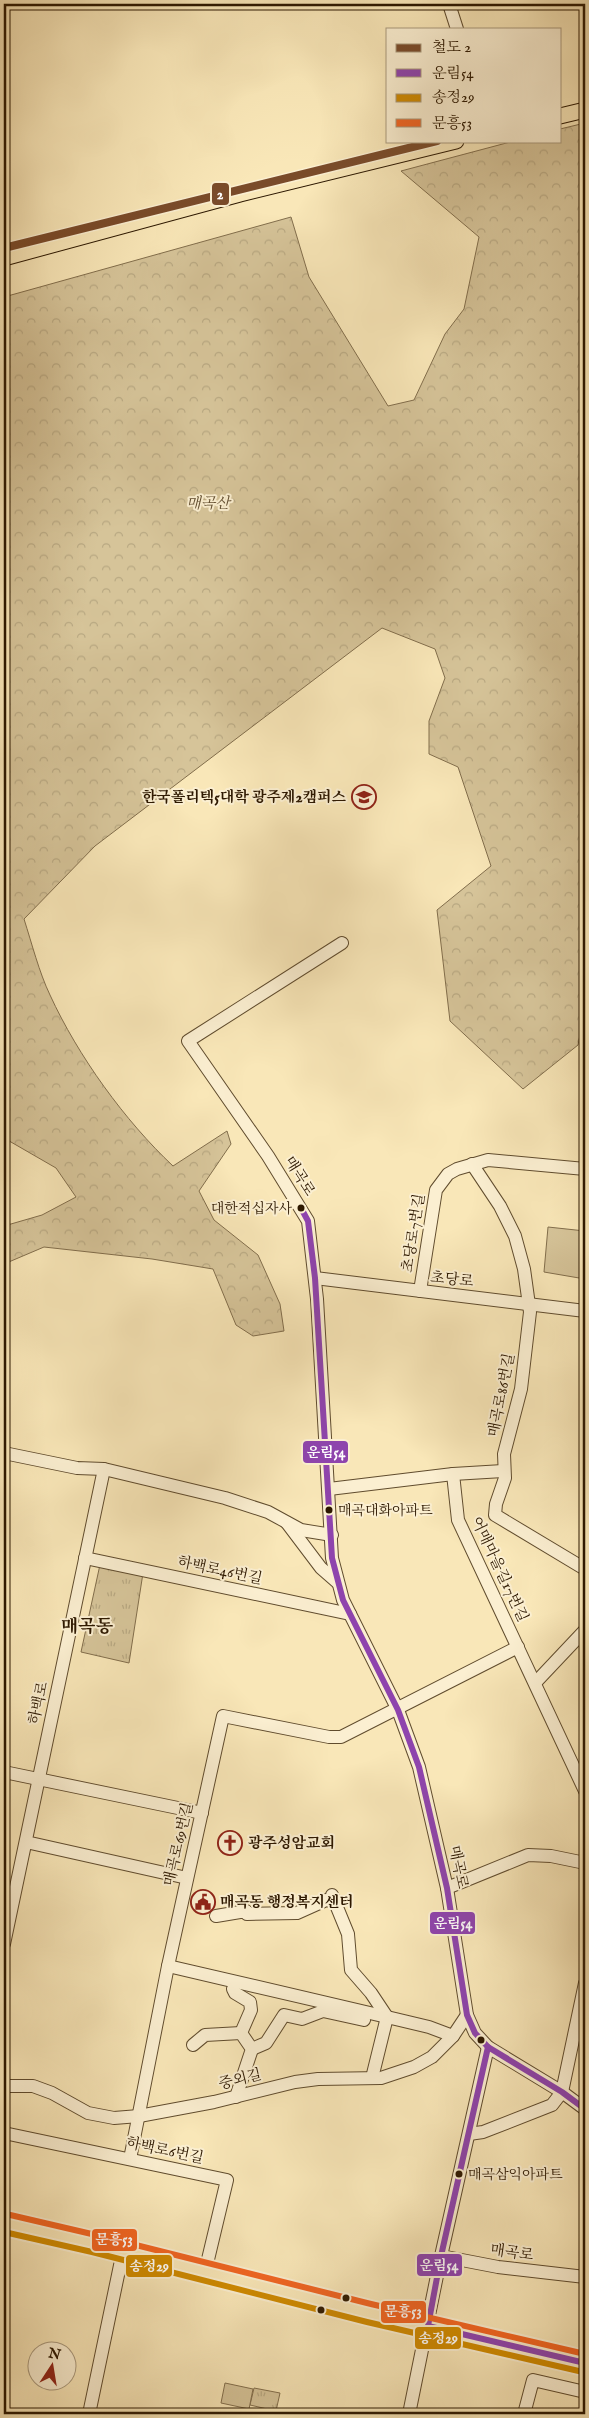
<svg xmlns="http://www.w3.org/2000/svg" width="589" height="2418" viewBox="0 0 589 2418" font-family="'IM FELL English','Noto Serif KR',serif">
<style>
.forest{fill:url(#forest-crowns);stroke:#826e4c}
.park{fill:url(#park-tufts);stroke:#826e4c}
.pitch{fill:#d6c499;stroke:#826e4c}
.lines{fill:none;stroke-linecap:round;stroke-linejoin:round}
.minor-casing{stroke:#604c2e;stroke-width:14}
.major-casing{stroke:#2d1800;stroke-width:17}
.minor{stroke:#fbefd1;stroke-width:12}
.major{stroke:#f9e7b8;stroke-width:15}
.bus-1-casing{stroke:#fbefd1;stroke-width:10}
.bus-2-casing{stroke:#fbefd1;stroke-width:10}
.bus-3-casing{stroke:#fbefd1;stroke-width:10}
.bus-1{stroke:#8e44ad;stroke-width:6}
.bus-2{stroke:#cf8a00;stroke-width:6}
.bus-3{stroke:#f26522;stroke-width:6}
.rail-1-casing{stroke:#fbefd1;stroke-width:11}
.rail-1{stroke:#7a4b2a;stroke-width:8}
.bus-dot{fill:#2d1800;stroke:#fbefd1;stroke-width:2}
.labels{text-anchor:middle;stroke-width:4;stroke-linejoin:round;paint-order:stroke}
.bus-label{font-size:14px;fill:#2d1800;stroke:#fbefd1;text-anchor:start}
.park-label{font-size:15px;font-style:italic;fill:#604c2e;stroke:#fbefd1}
.poi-label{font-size:15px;font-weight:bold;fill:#2d1800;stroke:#fbefd1;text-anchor:start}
.street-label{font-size:15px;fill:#2d1800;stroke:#fbefd1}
.quarter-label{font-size:18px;font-weight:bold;fill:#2d1800;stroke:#fbefd1}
.line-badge{stroke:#fbefd1;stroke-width:2}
.badge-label{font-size:14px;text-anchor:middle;font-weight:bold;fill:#fff}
</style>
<defs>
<pattern id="forest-crowns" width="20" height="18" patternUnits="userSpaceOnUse" patternTransform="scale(1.25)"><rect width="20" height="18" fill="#d6c499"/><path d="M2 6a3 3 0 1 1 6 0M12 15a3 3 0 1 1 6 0" fill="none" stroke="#b8a882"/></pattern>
<pattern id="park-tufts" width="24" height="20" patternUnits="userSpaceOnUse" patternTransform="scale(1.25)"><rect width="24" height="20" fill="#d6c499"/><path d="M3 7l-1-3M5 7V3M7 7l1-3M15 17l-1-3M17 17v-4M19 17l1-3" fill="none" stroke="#b8a882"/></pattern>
</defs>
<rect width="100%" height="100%" fill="#f9e7b8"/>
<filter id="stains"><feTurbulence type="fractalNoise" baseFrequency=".004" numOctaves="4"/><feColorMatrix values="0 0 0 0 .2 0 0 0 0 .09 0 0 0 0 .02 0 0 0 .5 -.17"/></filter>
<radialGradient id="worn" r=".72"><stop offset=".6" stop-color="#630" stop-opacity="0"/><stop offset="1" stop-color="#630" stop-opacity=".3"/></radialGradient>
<path class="forest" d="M585 123V1008L578 1045 523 1089 450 1021 437 910 491 866 458 767 429 754V721L445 678 435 649 382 628 95 846 24 919C32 944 39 972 50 995 78 1056 125 1121 173 1166L227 1131 231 1144 199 1191 214 1220 258 1255 280 1304 284 1331 253 1336 236 1325 213 1269 152 1259 44 1247 4 1264V1226L42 1215 76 1197 56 1168 4 1138V297L291 217 309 277 388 406 414 400 445 334 464 309 479 237 401 171 514 141H560V129Z"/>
<g class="park">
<path d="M101 1560 143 1573 129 1663 81 1652Z"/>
<path d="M254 2388 280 2393 276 2411 250 2405Z"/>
</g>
<g class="pitch">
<path d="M548 1227 585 1231V1279L544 1272Z"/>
<path d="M225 2383 253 2389 249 2409 221 2403Z"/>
</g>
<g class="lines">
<defs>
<g id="minor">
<path d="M449 4 457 29"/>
<path d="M342 943 188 1041 268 1156 308 1221 317 1299 332 1558 343 1600 398 1710 419 1767 447 1888 467 2015 475 2033 488 2047 562 2092 585 2109"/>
<path d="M472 1164 500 1206 515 1236 524 1269 530 1312 521 1389 504 1454 505 1478 496 1504 495 1515 585 1569"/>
<path d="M315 1278 585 1311"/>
<path d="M420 1291 436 1190 448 1174 457 1169 488 1160 585 1169"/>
<path d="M4 1453 77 1468 104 1469 225 1498 268 1512 301 1530 332 1535"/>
<path d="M453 1474 458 1520 585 1791"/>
<path d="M329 1489 453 1474 503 1471"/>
<path d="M287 1523 321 1568 337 1582"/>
<path d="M85 1558 350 1614"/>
<path d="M536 1682 585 1630"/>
<path d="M4 1772 202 1813"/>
<path d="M26 1842 187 1878"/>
<path d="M447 1888 528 1855 551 1856 585 1863"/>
<path d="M332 1895 348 1934 351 1970 371 1993 387 2017"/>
<path d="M216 1916 246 1911 247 1914 297 1913 326 1900 335 1902"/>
<path d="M4 1944 104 1469"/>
<path d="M168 1966 387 2017"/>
<path d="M233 1989 235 1993 250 2002 251 2010 241 2033"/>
<path d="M193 2045 205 2035 241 2033 252 2049 236 2097"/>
<path d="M252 2049 266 2043 284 2015 302 2019 323 2011 364 2020"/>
<path d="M372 2078 387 2017 429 2027 453 2036"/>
<path d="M4 2086H33L52 2093 88 2113 114 2118 139 2116 214 2102 295 2082 318 2079 381 2078 414 2067 432 2057 453 2036 467 2015"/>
<path d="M4 2133 227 2180 205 2272"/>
<path d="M469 2134 483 2132 552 2105 562 2092 585 1983"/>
<path d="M130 2159 168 1966 223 1716 329 1737H341L518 1647"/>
<path d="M441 2256 498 2267 585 2277"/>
<path d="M89 2414 123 2251"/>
<path d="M409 2414 441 2256 488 2047"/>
<path d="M524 2414 533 2380 585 2392"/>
</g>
<g id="major">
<path d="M560 116 585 110"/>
<path d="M4 258 240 194 456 141"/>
<path d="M4 2223 94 2243 369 2313 585 2363"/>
</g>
</defs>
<use href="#minor" class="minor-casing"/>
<use href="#major" class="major-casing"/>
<use href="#minor" class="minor"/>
<use href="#major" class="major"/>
<defs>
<g id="bus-1">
<path d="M301 1208 308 1221 315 1278 332 1558 343 1600 398 1710 419 1767 447 1888 467 2015 475 2033 488 2047 562 2092 585 2109"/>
<path d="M488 2047 441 2256 428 2326 585 2363"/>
</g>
<path id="bus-2" d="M4 2232 92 2252 367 2322 583 2372"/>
<path id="bus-3" d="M6 2214 96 2235 371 2304 585 2354"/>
</defs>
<use href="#bus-1" class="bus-1-casing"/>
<use href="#bus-2" class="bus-2-casing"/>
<use href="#bus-3" class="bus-3-casing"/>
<use href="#bus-1" class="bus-1"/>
<use href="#bus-2" class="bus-2"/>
<use href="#bus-3" class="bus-3"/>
<defs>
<path id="rail-1" d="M4 248 437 141"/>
</defs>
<use href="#rail-1" class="rail-1-casing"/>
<use href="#rail-1" class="rail-1"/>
</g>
<defs>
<symbol id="university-ring" viewBox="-11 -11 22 22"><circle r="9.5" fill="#fbefd1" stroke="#8f2418" stroke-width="1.5"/><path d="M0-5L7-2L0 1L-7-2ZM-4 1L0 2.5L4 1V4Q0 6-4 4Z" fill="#8f2418"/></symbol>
<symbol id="church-ring" viewBox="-11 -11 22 22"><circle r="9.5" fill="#fbefd1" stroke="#8f2418" stroke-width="1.5"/><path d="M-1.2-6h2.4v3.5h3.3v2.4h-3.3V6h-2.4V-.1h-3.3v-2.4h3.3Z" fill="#8f2418"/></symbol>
<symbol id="civic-ring" viewBox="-11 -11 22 22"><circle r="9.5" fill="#fbefd1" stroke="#8f2418" stroke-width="1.5"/><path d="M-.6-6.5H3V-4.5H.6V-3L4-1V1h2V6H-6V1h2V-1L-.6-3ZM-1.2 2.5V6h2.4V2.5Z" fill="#8f2418"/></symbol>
</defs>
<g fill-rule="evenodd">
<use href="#university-ring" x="350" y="783" width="28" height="28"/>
<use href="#church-ring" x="216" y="1829" width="28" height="28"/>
<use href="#civic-ring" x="189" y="1888" width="28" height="28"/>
</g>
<g class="bus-dot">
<circle cx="301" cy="1208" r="4.5"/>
<circle cx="329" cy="1510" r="4.5"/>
<circle cx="481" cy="2040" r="4.5"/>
<circle cx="459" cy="2174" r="4.5"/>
<circle cx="346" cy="2298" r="4.5"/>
<circle cx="321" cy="2310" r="4.5"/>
</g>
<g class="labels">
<g class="bus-label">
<text x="292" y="1213" text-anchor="end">대한적십자사</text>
<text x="338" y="1515">매곡대화아파트</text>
<text x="468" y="2179">매곡삼익아파트</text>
</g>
<g class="park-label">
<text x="208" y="508">매곡산</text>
</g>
<g class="poi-label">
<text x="346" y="802" text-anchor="end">한국폴리텍5대학 광주제2캠퍼스</text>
<text x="248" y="1848">광주성암교회</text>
<text x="220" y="1907">매곡동 행정복지센터</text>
</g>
<g class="street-label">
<text transform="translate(300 1176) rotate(58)" y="5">매곡로</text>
<text transform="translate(413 1233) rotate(-81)" y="5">초당로7번길</text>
<text transform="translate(452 1279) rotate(6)" y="5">초당로</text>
<text transform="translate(501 1395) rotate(-79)" y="5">매곡로86번길</text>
<text transform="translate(500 1569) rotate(65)" y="5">어매마을길17번길</text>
<text transform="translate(220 1570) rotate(12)" y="5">하백로46번길</text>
<text transform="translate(38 1703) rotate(-78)" y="5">하백로</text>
<text transform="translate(178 1844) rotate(-77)" y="5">매곡로69번길</text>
<text transform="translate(459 1867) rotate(78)" y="5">매곡로</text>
<text transform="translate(240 2079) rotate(-14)" y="5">중외길</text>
<text transform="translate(165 2150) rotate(12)" y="5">하백로6번길</text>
<text transform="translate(512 2252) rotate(8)" y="5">매곡로</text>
</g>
<g class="quarter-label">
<text x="87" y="1632">매곡동</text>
</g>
</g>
<g class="line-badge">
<rect x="211" y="182" width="19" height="24" rx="5" fill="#7a4b2a"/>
<rect x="302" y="1440" width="47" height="24" rx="5" fill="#8e44ad"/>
<rect x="429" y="1911" width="47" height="24" rx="5" fill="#8e44ad"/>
<rect x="91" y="2228" width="47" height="24" rx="5" fill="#f26522"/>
<rect x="416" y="2253" width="47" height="24" rx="5" fill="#8e44ad"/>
<rect x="125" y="2254" width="48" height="24" rx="5" fill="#cf8a00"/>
<rect x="380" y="2300" width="47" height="24" rx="5" fill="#f26522"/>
<rect x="414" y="2326" width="48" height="24" rx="5" fill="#cf8a00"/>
</g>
<g class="badge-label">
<text x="220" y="199">2</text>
<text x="326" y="1457">운림54</text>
<text x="453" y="1928">운림54</text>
<text x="114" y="2244">문흥53</text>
<text x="439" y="2270">운림54</text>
<text x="149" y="2271">송정29</text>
<text x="403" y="2316">문흥53</text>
<text x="438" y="2343">송정29</text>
</g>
<rect width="589" height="2418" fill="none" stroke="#f9e7b8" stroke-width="20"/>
<rect x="5" y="5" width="579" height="2408" fill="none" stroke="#2d1800" stroke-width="2.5"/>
<rect x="10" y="10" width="569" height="2398" fill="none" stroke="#2d1800"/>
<rect x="386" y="28" width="175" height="115" fill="#fbefd1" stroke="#a9997d"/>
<rect x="396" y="44" width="25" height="8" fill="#7a4b2a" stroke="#a9997d"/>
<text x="432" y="52" font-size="15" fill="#2d1800">철도 2</text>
<rect x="396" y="69" width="25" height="8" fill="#8e44ad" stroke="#a9997d"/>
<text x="432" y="78" font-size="15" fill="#2d1800">운림54</text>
<rect x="396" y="94" width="25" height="8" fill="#cf8a00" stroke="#a9997d"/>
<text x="432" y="102" font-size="15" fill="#2d1800">송정29</text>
<rect x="396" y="119" width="25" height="8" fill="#f26522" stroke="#a9997d"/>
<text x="432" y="128" font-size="15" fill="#2d1800">문흥53</text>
<g transform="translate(52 2366) rotate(12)"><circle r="24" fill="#fbefd1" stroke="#a9997d"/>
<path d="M0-4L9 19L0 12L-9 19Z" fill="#8f2418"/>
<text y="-8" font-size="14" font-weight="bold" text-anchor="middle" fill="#2d1800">N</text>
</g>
<rect width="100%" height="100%" filter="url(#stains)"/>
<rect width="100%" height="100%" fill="url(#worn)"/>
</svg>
